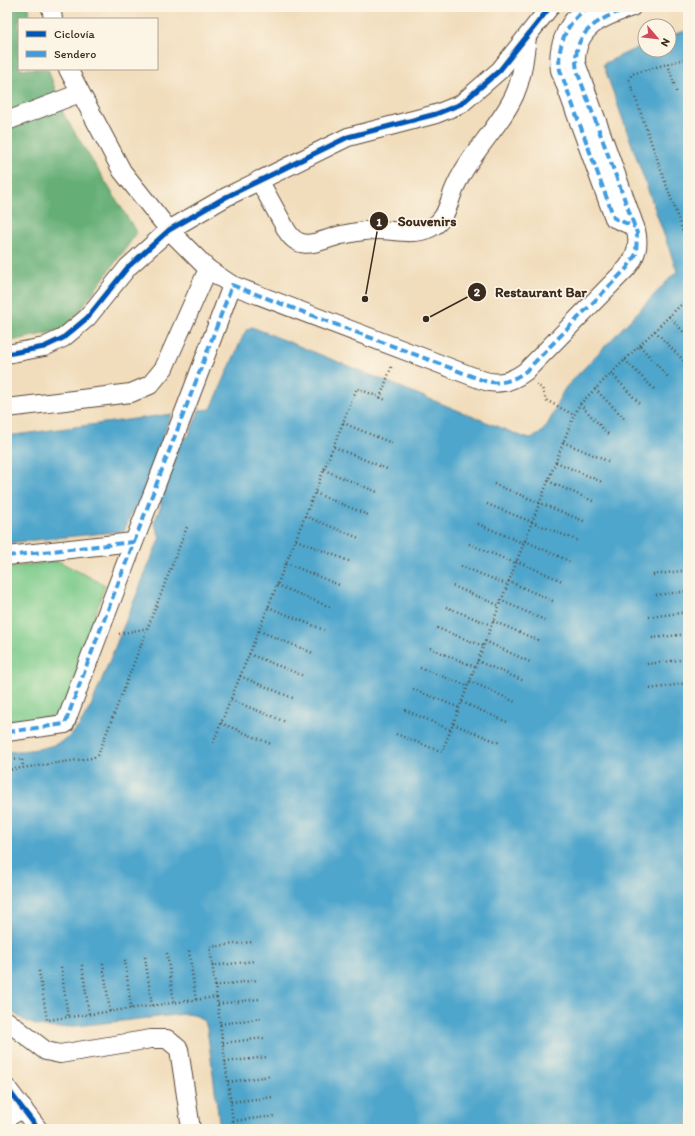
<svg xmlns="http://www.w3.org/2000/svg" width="695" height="1136" viewBox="0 0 695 1136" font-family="Itim,sans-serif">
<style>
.green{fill:#7ccb8b;stroke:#5c7a54}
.forest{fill:#65af77;stroke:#506c4a}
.water{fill:#4fa6cc;stroke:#456875}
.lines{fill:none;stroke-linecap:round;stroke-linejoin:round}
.minor-casing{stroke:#564536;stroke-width:20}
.path{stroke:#564536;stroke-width:2.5;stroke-dasharray:1 3;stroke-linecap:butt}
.minor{stroke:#fff;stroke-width:18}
.quiet{stroke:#3f9ce0;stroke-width:4;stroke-dasharray:8 4;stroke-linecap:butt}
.cycleway-casing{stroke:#fcf5e5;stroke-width:8}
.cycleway{stroke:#0057b8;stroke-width:5}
.leader{fill:none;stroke:#3b2a1e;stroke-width:1.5}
.callout-dot{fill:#3b2a1e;stroke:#fcf5e5;stroke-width:1.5}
.mark-label{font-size:12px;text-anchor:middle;font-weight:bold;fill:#fff}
.callout-label{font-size:14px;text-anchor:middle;font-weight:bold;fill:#3b2a1e;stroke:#fcf5e5;stroke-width:3.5;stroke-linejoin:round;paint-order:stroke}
</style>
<rect width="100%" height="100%" fill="#fcf5e5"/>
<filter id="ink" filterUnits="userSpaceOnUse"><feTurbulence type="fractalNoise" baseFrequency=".025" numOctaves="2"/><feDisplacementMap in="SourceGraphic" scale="8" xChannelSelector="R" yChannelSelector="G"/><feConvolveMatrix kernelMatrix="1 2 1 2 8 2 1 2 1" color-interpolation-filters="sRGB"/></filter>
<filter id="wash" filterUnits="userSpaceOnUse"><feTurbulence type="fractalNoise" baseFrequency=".012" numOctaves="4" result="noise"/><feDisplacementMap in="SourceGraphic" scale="16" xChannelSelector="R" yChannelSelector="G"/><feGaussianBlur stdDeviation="0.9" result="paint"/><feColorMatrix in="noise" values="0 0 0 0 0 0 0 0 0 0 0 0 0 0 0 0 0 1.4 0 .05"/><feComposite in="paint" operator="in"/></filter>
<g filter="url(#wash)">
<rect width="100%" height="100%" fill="#f1ddbc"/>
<path class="green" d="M58 561 105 585 67 702 61 711 51 717 7 723V568Z"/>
<path class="forest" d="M7 7H29L30 19H19V69H48L64 115 137 233 66 329 7 342Z"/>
<path class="water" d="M688 30V1129H220L207 1028C203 1017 197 1015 185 1014L58 1028C35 1027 24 1023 7 1007V752C28 750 58 750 74 732 81 725 85 715 91 706L160 537 154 523 162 503 133 509 124 531 7 543V436L172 414 161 441 188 437 199 410 211 409 243 336 247 329 252 327 526 438C550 439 554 403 566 387L677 271 603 64 645 44V50H669V36Z"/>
</g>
<g filter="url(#ink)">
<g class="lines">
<defs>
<g id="minor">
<path d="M51 7 53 19"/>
<path d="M590 7C568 18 556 46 560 70L614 218 635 227"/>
<path d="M68 69 122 171 169 230 208 269 232 285 482 380C498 386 513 381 526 371L627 268C637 256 640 242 635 227L576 63C575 27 602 17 632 7"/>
<path d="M7 121 80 93"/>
<path d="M259 180 287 231C301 254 320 240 341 235 352 233 365 230 377 230 395 230 413 236 430 228 448 220 448 201 456 185 471 152 500 127 515 94 523 76 524 57 527 38"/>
<path d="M7 354 44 347 63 338 87 318 128 267 169 230 226 197 348 137 436 114 461 104 500 70 550 7"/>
<path d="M7 408 131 393 150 385 164 368 208 269"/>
<path d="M7 556 133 542"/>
<path d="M7 732 65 724C119 577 178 432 232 285"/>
<path d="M7 1021 46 1051 60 1054 151 1039H167L179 1049 191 1129"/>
<path d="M7 1088 38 1129"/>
<path d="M7 1118 23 1108"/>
</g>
</defs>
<use href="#minor" class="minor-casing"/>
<g class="path">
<path d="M688 58 632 74 629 80 688 246"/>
<path d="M668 64 677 94"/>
<path d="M684 302 688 307"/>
<path d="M669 316 688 337"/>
<path d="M655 331 684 361"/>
<path d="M640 346 668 377"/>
<path d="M625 360 655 390"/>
<path d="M611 373 639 403"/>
<path d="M536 385 542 388 546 400 574 415"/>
<path d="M595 389 625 419"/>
<path d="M380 398 392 365"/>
<path d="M580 404 609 435"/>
<path d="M343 423 394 444"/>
<path d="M563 442 610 462"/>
<path d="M334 447 387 469"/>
<path d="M556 462 602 482"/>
<path d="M324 470 377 492"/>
<path d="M548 481 595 502"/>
<path d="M494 484 586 522"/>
<path d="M315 493 368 515"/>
<path d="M487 504 579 541"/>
<path d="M305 516 359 538"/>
<path d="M478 524 523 543"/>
<path d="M296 540 349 561"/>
<path d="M525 541 571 562"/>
<path d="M469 544 515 563"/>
<path d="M516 561 562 581"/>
<path d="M286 563 339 585"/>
<path d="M461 566 506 584"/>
<path d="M653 575 688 570"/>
<path d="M508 581 555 602"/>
<path d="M277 585 330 607"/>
<path d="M453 586 498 605"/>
<path d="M656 595 688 591"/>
<path d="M500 600 547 621"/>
<path d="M268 607 324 630"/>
<path d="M446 607 491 625"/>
<path d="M649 617 688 612"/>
<path d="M493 621 540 641"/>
<path d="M437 628 483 646"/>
<path d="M259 631 313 653"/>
<path d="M119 634 148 628"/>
<path d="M652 638 688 634"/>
<path d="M485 641 530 662"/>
<path d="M430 648 475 667"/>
<path d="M249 654 304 676"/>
<path d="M477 661 524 681"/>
<path d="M647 664 688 659"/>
<path d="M420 668 468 686"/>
<path d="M240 676 295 699"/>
<path d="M470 681 515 702"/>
<path d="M413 689 460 708"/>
<path d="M650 689 688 683"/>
<path d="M231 700 286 722"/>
<path d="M462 702 507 722"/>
<path d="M405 710 451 730"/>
<path d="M221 723 271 744"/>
<path d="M453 724 500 743"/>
<path d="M396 734 442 752 574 415 580 404 588 396 688 298"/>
<path d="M213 743 357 388 386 400"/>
<path d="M7 760 22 759 23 768"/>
<path d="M7 770 92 758 98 755 187 527"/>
<path d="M189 951 196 1000"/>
<path d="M167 953 174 1003"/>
<path d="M145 957 152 1006"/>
<path d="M125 960 131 1009"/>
<path d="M103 963 110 1012"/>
<path d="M82 965 89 1014"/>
<path d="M212 966 255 961"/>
<path d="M61 967 68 1017"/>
<path d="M39 971 47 1020 216 997"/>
<path d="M215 986 257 980"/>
<path d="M218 1004 259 999"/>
<path d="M220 1024 263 1018"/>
<path d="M223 1043 264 1038"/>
<path d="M225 1062 267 1057"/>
<path d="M228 1082 270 1076"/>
<path d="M231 1102 272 1097"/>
<path d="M233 1121 275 1116"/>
<path d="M234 1129 210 947 252 942"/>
</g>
<use href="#minor" class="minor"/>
<g class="quiet">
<path d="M590 7C568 18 556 46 560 70L614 218 635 227"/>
<path d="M7 556 133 542"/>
<path d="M7 732 65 724C119 577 178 432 232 285L482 380C498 386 513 381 526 371L627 268 636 254 637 233 577 71C570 31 600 18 632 7"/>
</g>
<defs>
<g id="cycleway">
<path d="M7 354 44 347 63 338 87 318 128 267 169 230 226 197 348 137 436 114 461 104 500 70 550 7"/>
<path d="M7 1088 38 1129"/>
</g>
</defs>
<use href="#cycleway" class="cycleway-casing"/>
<use href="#cycleway" class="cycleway"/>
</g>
</g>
<path class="leader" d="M365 299L379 221M426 319L477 292"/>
<g class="callout-dot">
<circle cx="365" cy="299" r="4"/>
<circle cx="426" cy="319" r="4"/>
<circle cx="379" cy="221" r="10"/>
<circle cx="477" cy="292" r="10"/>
</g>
<g class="mark-label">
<text x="379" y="226">1</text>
<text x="477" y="296">2</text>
</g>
<g class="callout-label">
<text x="427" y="226">Souvenirs</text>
<text x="541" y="297">Restaurant Bar</text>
</g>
<rect width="695" height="1136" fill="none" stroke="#fcf5e5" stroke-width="24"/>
<rect x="18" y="18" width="140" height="52" fill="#fcf5e5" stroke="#afa495"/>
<rect x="26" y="31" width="20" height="6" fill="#0057b8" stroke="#afa495"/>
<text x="54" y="38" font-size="12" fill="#3b2a1e">Ciclovía</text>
<rect x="26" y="51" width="20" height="6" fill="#3f9ce0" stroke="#afa495"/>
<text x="54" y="58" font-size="12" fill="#3b2a1e">Sendero</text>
<g transform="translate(657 38) rotate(118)"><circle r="19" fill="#fcf5e5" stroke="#afa495"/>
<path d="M0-3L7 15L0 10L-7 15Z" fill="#d1495b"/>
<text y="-6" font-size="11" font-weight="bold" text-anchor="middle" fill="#3b2a1e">N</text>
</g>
</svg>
